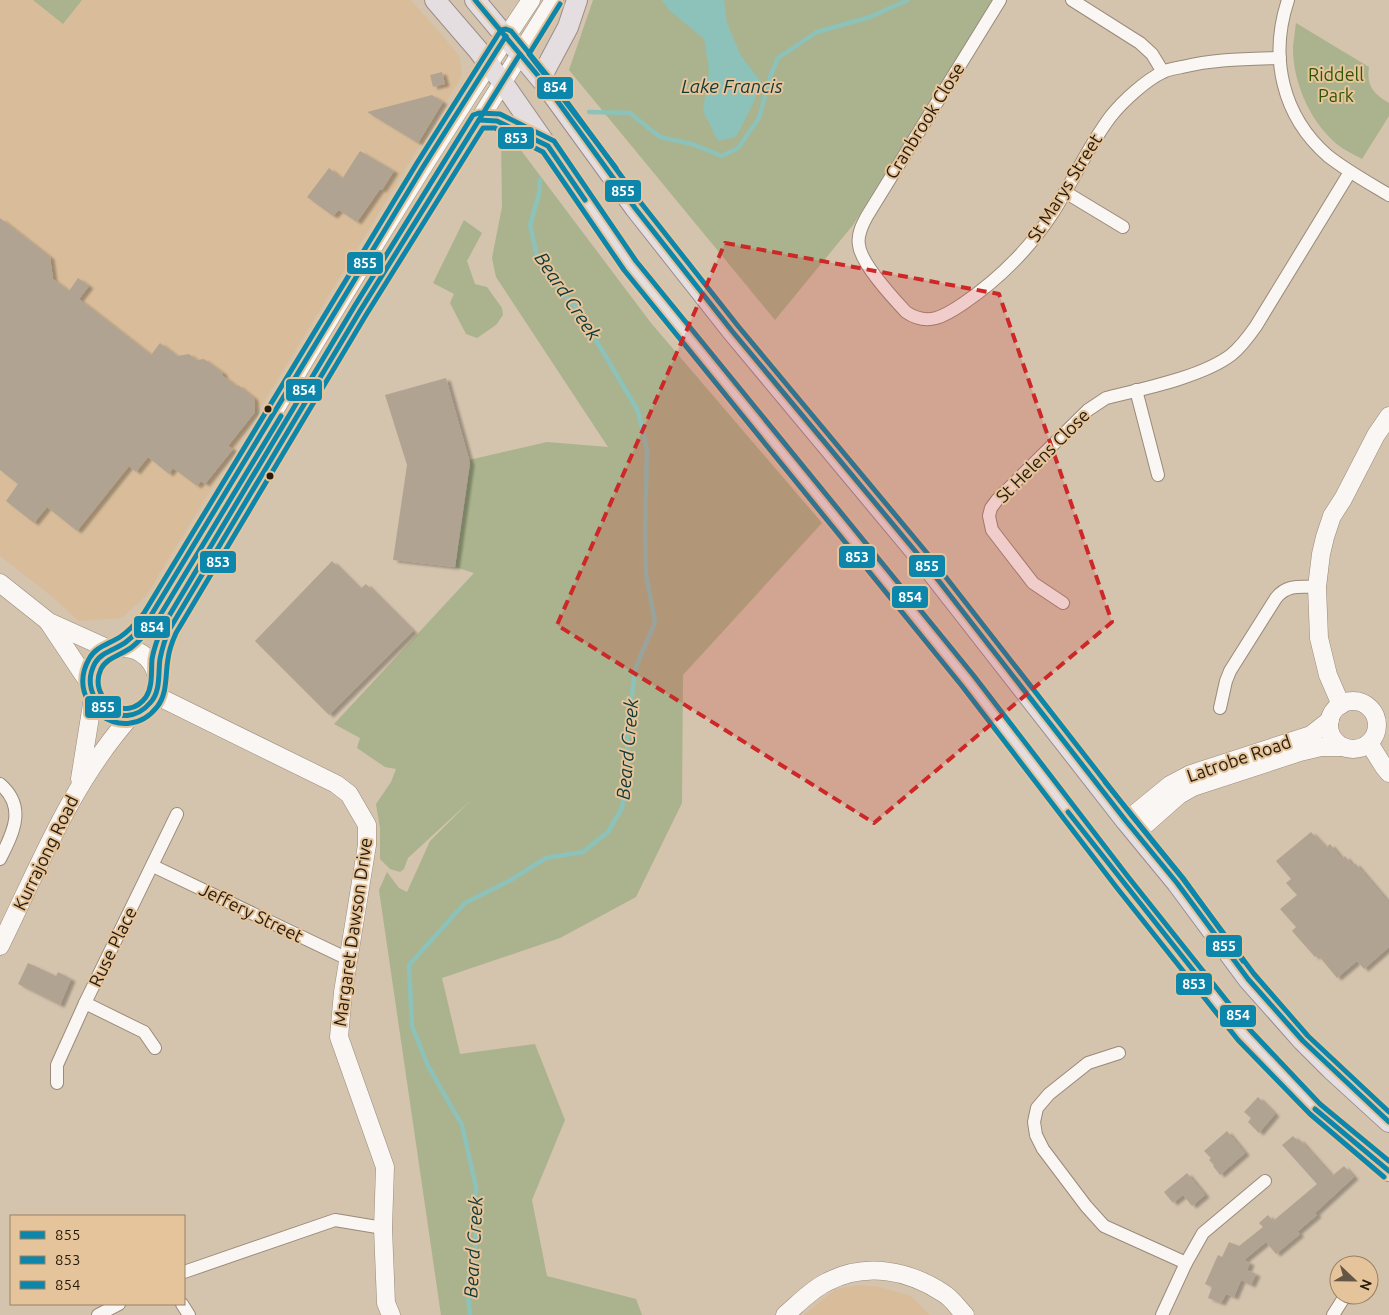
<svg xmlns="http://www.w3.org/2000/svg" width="1389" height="1315" viewBox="0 0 1389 1315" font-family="Ubuntu,sans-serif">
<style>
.built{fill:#d9bd9a}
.green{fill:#aab38d}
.water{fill:#8cc2ba}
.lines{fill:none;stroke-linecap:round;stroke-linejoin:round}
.stream{stroke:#8cc2ba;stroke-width:4.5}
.building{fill:#b1a392;filter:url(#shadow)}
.street-casing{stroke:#998b7a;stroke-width:14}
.secondary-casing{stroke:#998b7a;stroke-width:19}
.primary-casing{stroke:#9b8d8b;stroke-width:22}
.street{stroke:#f9f6f3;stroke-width:12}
.secondary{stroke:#f9f6f3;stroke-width:18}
.primary{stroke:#e4dee0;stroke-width:20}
.bus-1-casing{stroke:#e5c49c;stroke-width:9}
.bus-2-casing{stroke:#e5c49c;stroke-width:9}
.bus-3-casing{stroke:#e5c49c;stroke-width:9}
.bus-1{stroke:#0c87ab;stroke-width:5}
.bus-2{stroke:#0c87ab;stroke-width:5}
.bus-3{stroke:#0c87ab;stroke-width:5}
.marked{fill:#cd2727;fill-opacity:0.2;stroke:#cd2727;stroke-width:4;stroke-dasharray:10 6;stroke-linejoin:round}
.bus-dot{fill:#271b0b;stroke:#e5c49c;stroke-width:2}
.labels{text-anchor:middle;stroke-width:4;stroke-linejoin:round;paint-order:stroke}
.park-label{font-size:18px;fill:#315601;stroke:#e5c49c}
.street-label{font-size:18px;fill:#271b0b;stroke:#e5c49c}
.water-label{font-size:19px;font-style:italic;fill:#103a38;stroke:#e5c49c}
.line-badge{stroke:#e5c49c;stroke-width:2}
.badge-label{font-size:14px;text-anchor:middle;font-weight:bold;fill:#fff}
</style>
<defs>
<filter id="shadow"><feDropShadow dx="4.5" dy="2.5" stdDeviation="1" flood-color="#0004"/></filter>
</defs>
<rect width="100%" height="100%" fill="#d4c3ad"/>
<g class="built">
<path d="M0 0H411L459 55 462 76 146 596 122 618 79 621 45 591 0 556Z"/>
<path d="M860 1285 880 1287 911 1296 930 1315H804L836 1289Z"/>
</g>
<g class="green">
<path d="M33 0H82L63 24Z"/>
<path d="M593 0H993L853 225 775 320 569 70Z"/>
<path d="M1296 23 1369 67C1366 86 1374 94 1389 103V116L1362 159C1355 155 1348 152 1342 148 1312 127 1292 82 1293 46 1294 38 1295 31 1296 23Z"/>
<path d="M501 135 517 145 651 323 822 523 683 675 682 803 636 897 560 938 442 978 460 1054 535 1044 565 1120 532 1200 547 1276 636 1299 642 1315H441L379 890 387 872 399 888 407 892 430 841 471 800 408 858 404 869 400 872 390 869 380 859V828L376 804 391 782 396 769 385 767 357 748 360 738 334 724 474 573 455 567 469 460 547 442 608 447 496 277 492 258 502 207Z"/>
<path d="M464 220 482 233 467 261 475 284 487 287 502 308 503 315 496 325 477 338 466 334 450 303 454 294 433 283Z"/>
</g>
<path class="water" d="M662 0H724L727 23 741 56 762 83 751 108 736 137 718 141 703 111 709 70 704 39 669 10Z"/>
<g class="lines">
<g class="stream">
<path d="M589 112 630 113 660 137 692 144 722 156 738 148 759 118 771 74 778 58 817 32 870 17 908 0"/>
<path d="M470 1315 467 1285 475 1248 476 1187 462 1125 428 1066 412 1026 409 965 465 903 509 881 546 858 583 852 608 832 622 808 627 773 628 719 636 667 655 622 646 574 645 530 647 450 638 411 593 335 584 316 558 288 537 256 530 225 539 194 540 180"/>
</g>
</g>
<g class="building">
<path d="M442 72 445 84 433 87 430 75Z"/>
<path d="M432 95 443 102 418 143 367 112Z"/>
<path d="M360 151 394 171 382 190 380 189 357 222 339 210 333 216 307 197 329 168 342 179Z"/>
<path d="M0 218 50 257 53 279 69 291 78 278 89 286 79 299 151 355 160 343 177 356 189 354 197 360 204 359 223 373V376L236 386 238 385 254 398 255 412 228 446 233 449 205 484 201 481 197 486 173 468 169 474 148 457 136 472 129 466 77 531 47 507 34 523 6 501 18 484 0 470Z"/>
<path d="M446 378 470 463 455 567 393 560 407 465 385 395Z"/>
<path d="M332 561 360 589 366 584 413 631 329 715 255 641Z"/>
<path d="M1311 832 1326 848 1330 844 1342 859 1345 856 1353 866 1355 863 1389 903V947L1364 969 1357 961 1337 978 1318 955 1315 957 1292 931 1296 927 1280 909 1297 895 1286 883 1291 879 1276 861Z"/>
<path d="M28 963 56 976 58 972 71 979 60 1005 18 984Z"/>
<path d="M1258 1097 1275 1114 1259 1133 1248 1122 1251 1118 1244 1112Z"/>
<path d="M1227 1131 1245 1153 1220 1175 1213 1166 1214 1165 1209 1160 1211 1158 1204 1151Z"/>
<path d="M1293 1136 1298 1141 1299 1139 1332 1176 1344 1166 1354 1177 1315 1213 1317 1215 1297 1232 1300 1234 1276 1254 1266 1242 1244 1260 1250 1263 1247 1270 1256 1274 1251 1285 1241 1280 1234 1297 1226 1294 1221 1303 1208 1298 1212 1287 1205 1284 1218 1255 1222 1257 1229 1242 1239 1246 1263 1227 1259 1223 1268 1215 1273 1221 1317 1184 1282 1145Z"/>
<path d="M1187 1173 1205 1195 1192 1206 1183 1195 1173 1203 1164 1192Z"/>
</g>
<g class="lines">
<defs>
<g id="street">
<path d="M1000 0 867 216C862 225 857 235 859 245 861 264 893 298 906 312 928 327 945 316 964 303 999 279 1029 249 1052 214 1073 182 1088 146 1111 116 1123 101 1146 80 1163 72 1169 69 1176 68 1182 67 1214 59 1246 59 1280 58"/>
<path d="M1072 0 1140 43 1152 54 1163 72"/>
<path d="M1288 0C1269 57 1282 116 1328 156 1347 171 1369 183 1389 195"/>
<path d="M1065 192 1123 227"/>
<path d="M1136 390 1158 475"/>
<path d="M1063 603 1033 583 992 530 989 516 991 508 997 500 1088 410 1106 398C1142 389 1202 377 1231 355 1241 347 1249 336 1256 326L1350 172"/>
<path d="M1220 708 1226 681 1230 671 1276 598C1287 584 1300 587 1317 587"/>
<path d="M0 784C27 807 13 833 0 859"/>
<path d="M153 866 348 959"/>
<path d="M85 1003 144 1032 155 1048"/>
<path d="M1119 1053 1088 1063 1049 1094 1037 1108 1034 1122 1036 1135 1043 1149 1086 1206 1104 1226 1186 1263"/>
<path d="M57 1083V1065L85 1003 177 814"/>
<path d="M184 1272 335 1220 383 1228"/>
<path d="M182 1304 189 1315"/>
<path d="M98 1315 119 1304"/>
<path d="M1162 1315 1186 1263 1203 1233 1265 1181"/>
<path d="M1333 1315 1345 1296"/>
</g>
<g id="secondary">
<path d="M0 583 49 622 111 650"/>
<path d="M49 623 89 683"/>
<circle cx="123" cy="682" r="34"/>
<path d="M118 648 142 627 158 605C280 402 399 197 531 0"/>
<path d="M158 680 161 657 169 630 360 311 554 0"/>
<path d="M155 695 336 784 349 794 367 825V845L343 992 339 1037 385 1167 383 1228 386 1303 391 1315"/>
<circle cx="1353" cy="725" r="24"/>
<path d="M1341 705 1328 675 1319 638 1317 587 1321 554 1325 537 1332 516 1343 499 1376 435 1389 416"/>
<path d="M1369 743 1384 767 1389 773"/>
<path d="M80 779 93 698"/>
<path d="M1126 821 1170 785 1191 774 1311 735 1330 720"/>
<path d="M1136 833 1179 795 1193 787 1300 752 1321 747H1344"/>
<path d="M0 946C39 867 72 781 132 715"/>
<path d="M785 1315C798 1304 812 1289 827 1282 866 1262 908 1270 943 1293 952 1298 958 1308 965 1315"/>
</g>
<g id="primary">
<path d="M435 0 478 50 503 83 630 265 968 681 1123 883 1244 1035 1315 1109 1389 1171"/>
<path d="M475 0 545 84 635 208 732 331 921 558 1126 821 1177 883 1248 979 1303 1041 1331 1069 1389 1122"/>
<path d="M545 84 544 72 568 27 577 0"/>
<path d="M479 120 497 121 544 144"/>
</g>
</defs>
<use href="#street" class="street-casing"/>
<use href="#secondary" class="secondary-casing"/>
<use href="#primary" class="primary-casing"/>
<use href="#street" class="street"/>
<use href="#secondary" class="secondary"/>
<use href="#primary" class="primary"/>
<defs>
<g id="bus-1">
<path d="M475 0 545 84 635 208 732 331 921 558 1126 821 1177 883 1248 979 1303 1041 1389 1122"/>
<path d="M506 36 423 167 150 617C143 626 135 635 126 642 117 649 101 652 95 663 75 700 123 735 150 703 161 692 158 673 160 659 162 649 165 639 169 630L360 311 520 54"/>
<path d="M479 120 497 121 548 146 585 200"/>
<path d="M1068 812 1208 989"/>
<path d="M1315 1109 1389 1171"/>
</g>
<path id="bus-2" d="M1384 1177 1310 1114 1238 1040 1117 888 962 686 624 270 543 152 495 128H483L366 315 176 633C172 642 169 650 168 659 165 675 168 693 157 707 125 748 63 705 89 659 95 647 109 644 120 637 129 631 137 622 144 613L417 163 501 30 506 29 511 31 551 80 641 203 738 326 927 553 1132 816 1183 879 1254 974 1308 1036 1389 1112"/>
<g id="bus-3">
<path d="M560 4 529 54 616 168"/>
<path d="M281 416 156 622C148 631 141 640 132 647 123 654 106 658 101 669 87 699 127 724 146 697 153 686 151 671 152 659 154 648 158 637 163 626L354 307 473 115 479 113 500 114 554 141 636 261 974 676 1129 878 1250 1030 1320 1104 1389 1161"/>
<path d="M1105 782 1183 878 1243 961"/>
</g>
</defs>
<use href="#bus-1" class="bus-1-casing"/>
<use href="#bus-2" class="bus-2-casing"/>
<use href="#bus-3" class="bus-3-casing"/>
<use href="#bus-1" class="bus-1"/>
<use href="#bus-2" class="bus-2"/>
<use href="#bus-3" class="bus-3"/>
</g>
<path class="marked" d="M725 243 999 294 1112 622 874 823 557 625Z"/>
<g class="bus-dot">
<circle cx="268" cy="409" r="4.5"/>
<circle cx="270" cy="476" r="4.5"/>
</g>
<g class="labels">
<g class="park-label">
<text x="1336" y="81">Riddell<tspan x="1336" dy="21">Park</tspan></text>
</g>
<g class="street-label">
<text transform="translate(925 121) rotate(-58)" y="6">Cranbrook Close</text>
<text transform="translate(1065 188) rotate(-58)" y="6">St Marys Street</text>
<text transform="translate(1043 456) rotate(-45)" y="6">St Helens Close</text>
<text transform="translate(1239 759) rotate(-19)" y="6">Latrobe Road</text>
<text transform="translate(46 853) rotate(-64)" y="6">Kurrajong Road</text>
<text transform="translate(251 913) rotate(26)" y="6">Jeffery Street</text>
<text transform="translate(353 932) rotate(-82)" y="6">Margaret Dawson Drive</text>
<text transform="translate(113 947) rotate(-64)" y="6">Ruse Place</text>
</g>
<g class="water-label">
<text x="732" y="93">Lake Francis</text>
<text transform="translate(568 296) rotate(56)" y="7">Beard Creek</text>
<text transform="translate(627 749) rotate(-85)" y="7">Beard Creek</text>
<text transform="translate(473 1247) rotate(-87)" y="7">Beard Creek</text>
</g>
</g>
<g class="line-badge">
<rect x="536" y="76" width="38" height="24" rx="5" fill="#0c87ab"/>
<rect x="497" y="126" width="38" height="24" rx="5" fill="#0c87ab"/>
<rect x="604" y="179" width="38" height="24" rx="5" fill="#0c87ab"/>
<rect x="346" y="251" width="38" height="24" rx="5" fill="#0c87ab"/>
<rect x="285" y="378" width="38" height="24" rx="5" fill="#0c87ab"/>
<rect x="838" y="545" width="38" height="24" rx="5" fill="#0c87ab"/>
<rect x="199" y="550" width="38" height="24" rx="5" fill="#0c87ab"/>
<rect x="908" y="554" width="38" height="24" rx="5" fill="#0c87ab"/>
<rect x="891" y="585" width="38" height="24" rx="5" fill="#0c87ab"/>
<rect x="133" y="615" width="38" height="24" rx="5" fill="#0c87ab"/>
<rect x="84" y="695" width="38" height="24" rx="5" fill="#0c87ab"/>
<rect x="1205" y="934" width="38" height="24" rx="5" fill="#0c87ab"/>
<rect x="1175" y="972" width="38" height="24" rx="5" fill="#0c87ab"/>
<rect x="1219" y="1004" width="38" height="24" rx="5" fill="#0c87ab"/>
</g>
<g class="badge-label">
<text x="555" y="92">854</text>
<text x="516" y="143">853</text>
<text x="623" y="196">855</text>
<text x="365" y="268">855</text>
<text x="304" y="395">854</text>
<text x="857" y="562">853</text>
<text x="218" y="567">853</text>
<text x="927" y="571">855</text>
<text x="910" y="602">854</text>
<text x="152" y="632">854</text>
<text x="103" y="712">855</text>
<text x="1224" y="951">855</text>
<text x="1194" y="989">853</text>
<text x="1238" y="1020">854</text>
</g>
<rect x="10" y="1215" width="175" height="90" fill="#e5c49c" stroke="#998062"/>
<rect x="20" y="1231" width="25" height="8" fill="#0c87ab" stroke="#998062"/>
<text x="55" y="1240" font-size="15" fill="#271b0b">855</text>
<rect x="20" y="1256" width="25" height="8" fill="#0c87ab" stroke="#998062"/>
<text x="55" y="1265" font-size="15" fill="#271b0b">853</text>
<rect x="20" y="1281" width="25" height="8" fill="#0c87ab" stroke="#998062"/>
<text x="55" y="1290" font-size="15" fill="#271b0b">854</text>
<g transform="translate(1354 1280) rotate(112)"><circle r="24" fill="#e5c49c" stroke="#998062"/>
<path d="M0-4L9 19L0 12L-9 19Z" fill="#645644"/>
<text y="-8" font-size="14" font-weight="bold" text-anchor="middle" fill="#271b0b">N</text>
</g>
</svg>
